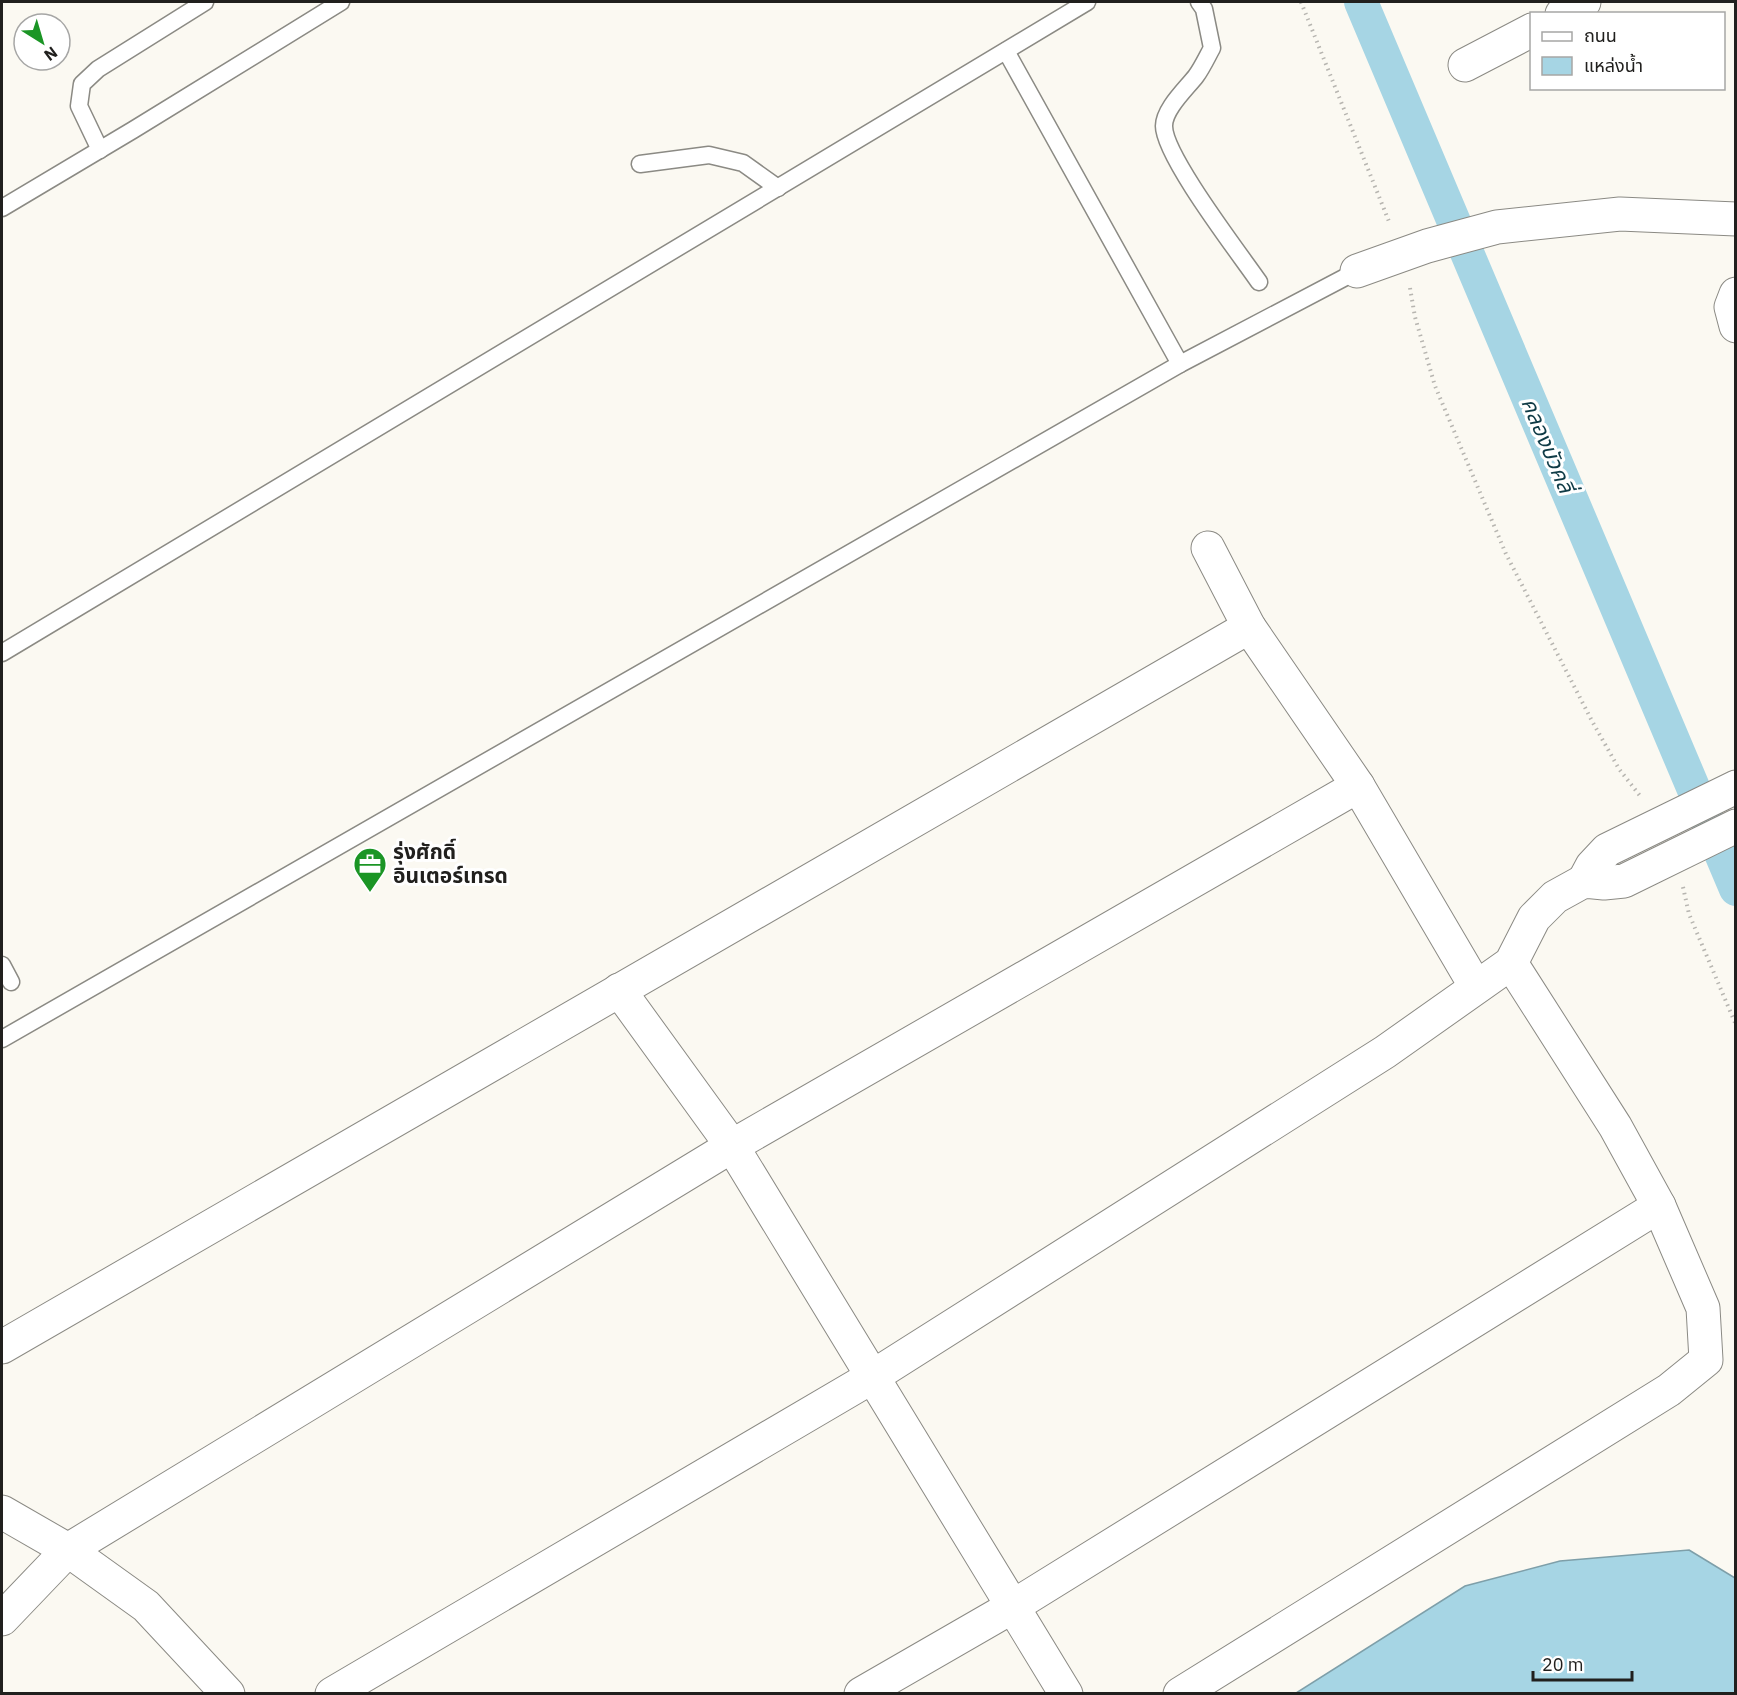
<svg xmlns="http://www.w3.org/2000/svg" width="1737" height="1695" viewBox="0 0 1737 1695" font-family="'IBM Plex Sans','Noto Sans Thai',sans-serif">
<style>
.water{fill:#a6d5e4;stroke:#7e9fa9;stroke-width:1.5}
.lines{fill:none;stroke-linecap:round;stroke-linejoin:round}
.canal{stroke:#a6d5e4;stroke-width:34}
.lane-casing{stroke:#8b8a84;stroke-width:19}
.street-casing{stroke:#8b8a84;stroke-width:35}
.path{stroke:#b7b5b0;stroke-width:4;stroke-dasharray:1.5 4.5;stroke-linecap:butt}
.lane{stroke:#fff;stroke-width:16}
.street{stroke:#fff;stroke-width:33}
.labels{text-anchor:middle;stroke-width:6;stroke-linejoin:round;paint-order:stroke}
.poi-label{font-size:21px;font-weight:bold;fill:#21201e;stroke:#fff;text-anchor:start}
.water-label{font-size:22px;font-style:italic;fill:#0f3b46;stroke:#fff}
</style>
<rect width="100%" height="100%" fill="#fbf9f2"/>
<path class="water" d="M1689 1550 1735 1578V1693H1296L1465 1586 1560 1561Z"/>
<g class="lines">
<path class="canal" d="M1361 2 1736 889"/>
<defs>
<g id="lane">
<path d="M1199 2 1204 9 1212 48C1207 57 1202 68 1196 76 1186 89 1164 109 1164 126 1164 156 1239 253 1259 282"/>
<path d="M1006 51 1180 364"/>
<path d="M100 150 79 106 82 84 98 69 205 2"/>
<path d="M640 164 709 155 743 163 778 188"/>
<path d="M2 208 133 130 341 2"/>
<path d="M2 653 1087 2"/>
<path d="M2 965 11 982"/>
<path d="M2 1039 1180 364 1357 271"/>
</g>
<g id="street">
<path d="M1562 14 1584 2"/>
<path d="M1465 65 1532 30"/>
<path d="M1357 271 1427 246 1497 227 1620 214 1736 219"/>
<path d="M1736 294 1731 307 1736 326"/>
<path d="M1208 548 1249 627 1358 786 1476 987"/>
<path d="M1584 881 1592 866 1607 850 1736 787"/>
<path d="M619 990 732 1146 1066 1694"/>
<path d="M2 1347 1249 627"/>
<path d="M2 1512 68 1550 146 1606 228 1694"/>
<path d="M2 1619 68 1550 732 1146 1358 786"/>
<path d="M332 1694 872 1377 1385 1052 1511 963 1534 918 1555 897 1584 881 1604 883 1624 881 1736 826"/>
<path d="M861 1694 1012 1607 1659 1206"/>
<path d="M1180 1694 1669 1390 1706 1360 1703 1308 1659 1206 1615 1126 1511 963"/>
</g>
</defs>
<use href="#lane" class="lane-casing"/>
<use href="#street" class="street-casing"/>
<g class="path">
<path d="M1301 2 1390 224"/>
<path d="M1410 288 1415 317 1435 386 1506 554 1592 721 1619 769 1641 797"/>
<path d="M1683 887 1689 914 1736 1025"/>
</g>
<use href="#lane" class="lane"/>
<use href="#street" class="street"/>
</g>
<defs>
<symbol id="office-pin" viewBox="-11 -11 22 30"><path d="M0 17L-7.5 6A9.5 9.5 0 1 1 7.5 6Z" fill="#1b9525" stroke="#fff"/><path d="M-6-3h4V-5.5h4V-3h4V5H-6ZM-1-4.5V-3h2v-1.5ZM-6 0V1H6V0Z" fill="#fff"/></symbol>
</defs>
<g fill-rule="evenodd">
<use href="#office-pin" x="351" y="845" width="38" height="52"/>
</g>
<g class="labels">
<g class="poi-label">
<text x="393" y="859">รุ่งศักดิ์<tspan x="393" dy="24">อินเตอร์เทรด</tspan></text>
</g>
<g class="water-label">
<text transform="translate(1548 445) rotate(67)" y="8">คลองบัวคลี่</text>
</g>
</g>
<rect width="1737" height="1695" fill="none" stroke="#21201e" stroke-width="6"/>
<rect x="1530" y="12" width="195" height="78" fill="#ffffff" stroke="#a6a6a5" stroke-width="1.5"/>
<rect x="1542" y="32" width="30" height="9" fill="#ffffff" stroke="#a6a6a5" stroke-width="1.5"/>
<text x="1584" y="42" font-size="18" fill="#21201e">ถนน</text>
<rect x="1542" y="57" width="30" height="18" fill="#a6d5e4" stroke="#a6a6a5" stroke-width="1.5"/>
<text x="1584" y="72" font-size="18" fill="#21201e">แหล่งน้ำ</text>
<g transform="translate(42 42) rotate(143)"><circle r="28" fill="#ffffff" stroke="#a6a6a5" stroke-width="1.5"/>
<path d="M0-4.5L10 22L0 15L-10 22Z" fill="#1b9525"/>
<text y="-9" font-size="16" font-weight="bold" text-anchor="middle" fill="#21201e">N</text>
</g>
<path d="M1533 1671v9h99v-9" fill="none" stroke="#21201e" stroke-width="3"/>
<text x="1542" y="1671" font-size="18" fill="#21201e" stroke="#ffffff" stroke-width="4.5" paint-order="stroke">20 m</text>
</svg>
